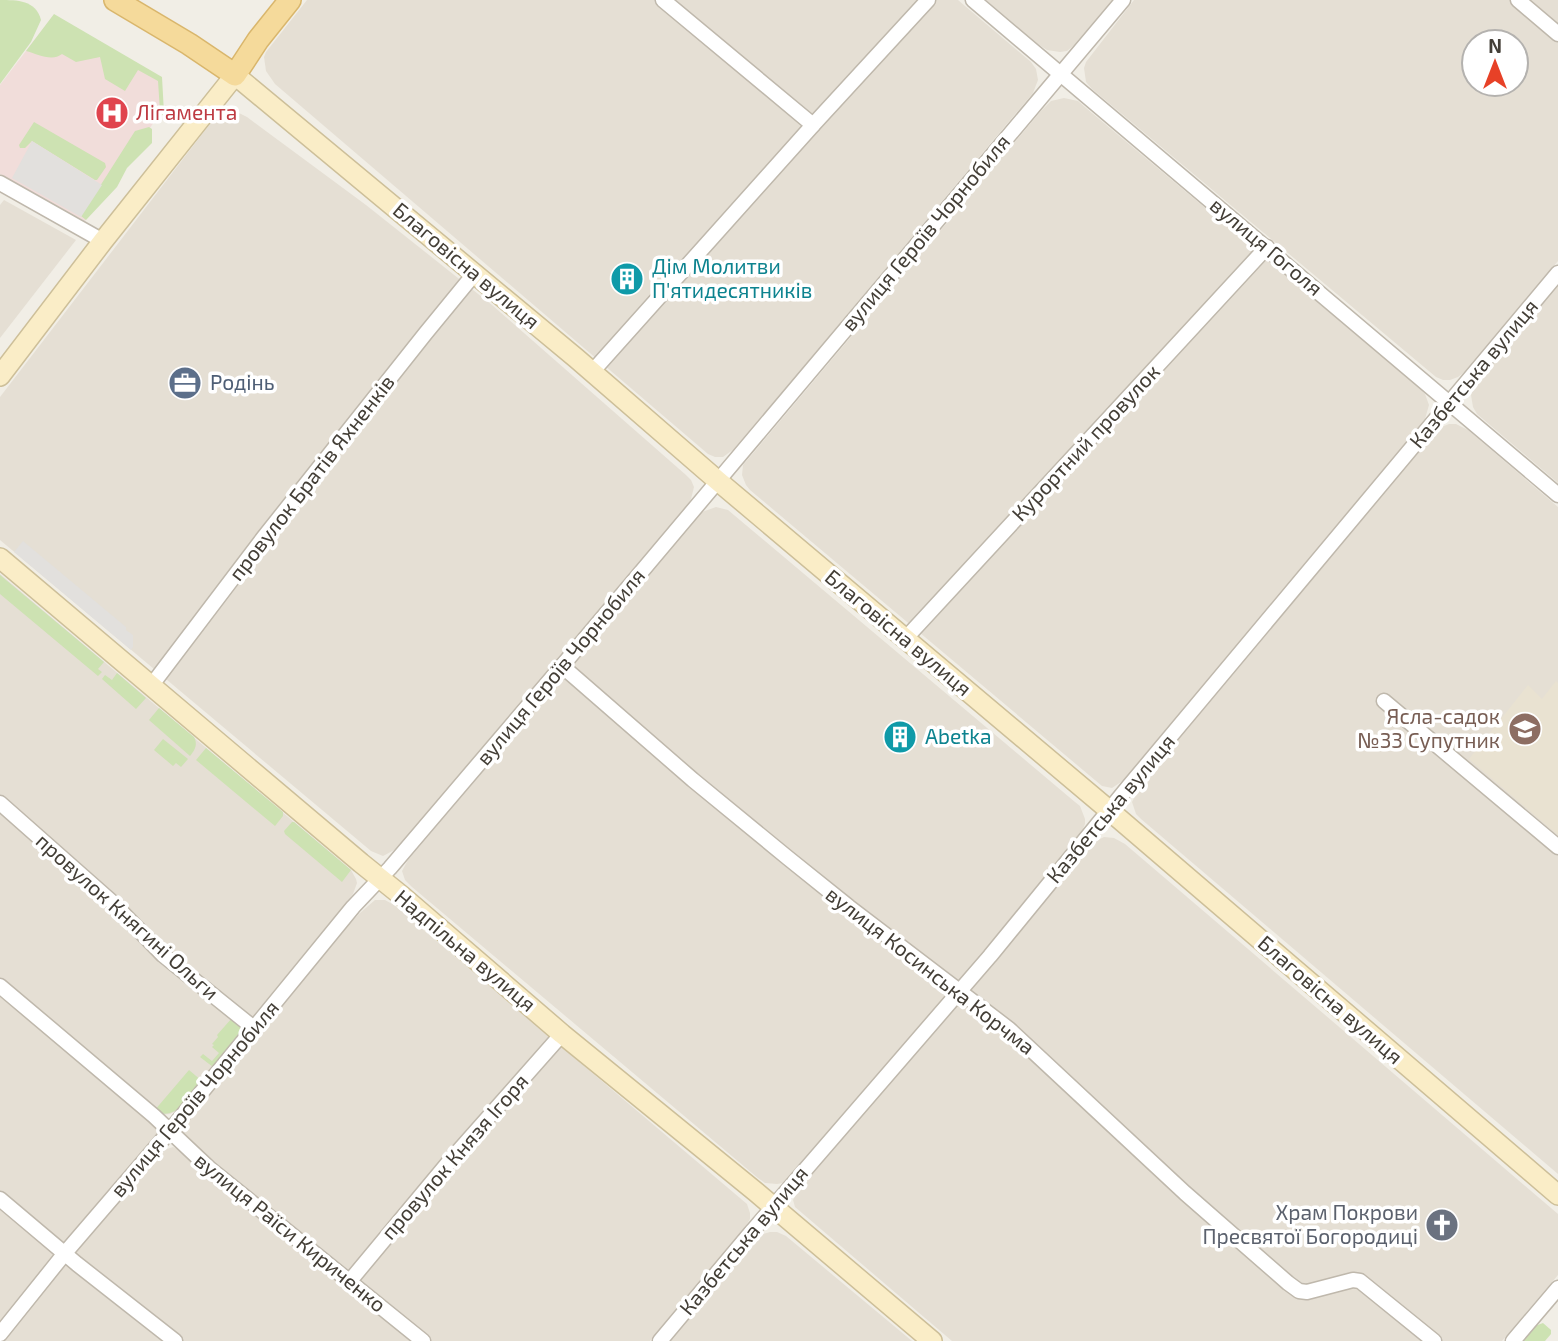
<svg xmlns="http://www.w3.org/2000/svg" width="1558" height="1341" viewBox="0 0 1558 1341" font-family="'Exo 2',sans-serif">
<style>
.residential{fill:#e5dfd4;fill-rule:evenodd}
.education{fill:#e9e2d1}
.medical{fill:#f1ddda}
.green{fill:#cde2b2}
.parking{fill:#e2e0dd}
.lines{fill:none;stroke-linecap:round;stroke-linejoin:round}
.minor-casing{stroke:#bfb8ac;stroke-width:17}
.secondary-casing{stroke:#cdbf99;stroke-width:22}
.primary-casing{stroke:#d9b66c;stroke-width:24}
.minor{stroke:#fff;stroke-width:14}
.secondary{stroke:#faedc7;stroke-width:19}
.primary{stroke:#f5da9b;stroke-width:21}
.labels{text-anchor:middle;stroke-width:7;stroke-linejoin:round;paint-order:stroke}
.health-label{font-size:21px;fill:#be3a42;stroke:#fff;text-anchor:start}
.street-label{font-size:21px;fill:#433e36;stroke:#fff}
.culture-label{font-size:21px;fill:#0d838f;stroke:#fff;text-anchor:start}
.service-label{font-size:21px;fill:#4e5e75;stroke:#fff;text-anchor:start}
.education-label{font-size:21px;fill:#785e54;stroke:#fff;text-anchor:end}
.worship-label{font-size:21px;fill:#5b616d;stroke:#fff;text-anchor:end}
</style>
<rect width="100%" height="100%" fill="#f1eee6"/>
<g class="residential">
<path d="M307 0H958L1031 62 1036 69 1038 80 1033 93 734 449 723 457H715L708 454 275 84 266 71 264 57 266 52Z"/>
<path d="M986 0H1113L1073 46 1067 51 1060 52 1047 50 1038 44Z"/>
<path d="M1134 0H1558V261L1466 371 1458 377 1450 380H1443L1436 377 1092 89 1086 82 1084 68 1086 62ZM1474 42H1516V84H1474Z"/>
<path d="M1064 98 1078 101 1086 108 1420 388 1425 394 1429 405 1425 419 1417 429 1137 766 1124 780 1112 788 1102 786 750 490 746 485 742 475 743 465 749 458 1041 111 1051 101Z"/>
<path d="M235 111 247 117 366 205 492 305 686 475 691 480 694 487 691 499 687 506 605 607 398 848 383 856 371 851 0 540V397L213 120 224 112Z"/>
<path d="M4 200 76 240 0 338V205Z"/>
<path d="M1558 284V483L1477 414 1473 407 1471 395 1477 381Z"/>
<path d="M1449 424H1456L1468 430 1558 507V1174L1141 819 1136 814 1132 802 1140 786 1439 428Z"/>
<path d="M716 507 728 510 1075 802 1080 806 1085 819V824L1082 831 1074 841 969 969 795 1171 783 1183 777 1184 765 1183 758 1178 412 887 405 880 402 871 408 860 697 518 702 512Z"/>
<path d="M0 574 294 822 351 870 356 879 357 883 353 894 303 962 176 1111 170 1114 162 1115 0 980Z"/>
<path d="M1104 837 1114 838 1125 844 1558 1214V1275L1502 1341H952L795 1207 793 1200 798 1191 1084 853 1094 842Z"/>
<path d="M375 900H385L394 905 747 1204 750 1213V1219L744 1229 650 1341H430L210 1164 183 1137V1131L185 1124 335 939 360 913Z"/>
<path d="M0 990 157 1126 159 1131 154 1139 0 1325Z"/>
<path d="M173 1147 186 1154 415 1341H3L84 1238 164 1150Z"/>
<path d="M770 1232H777L786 1236 912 1341H670L756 1239 763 1234Z"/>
</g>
<path class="education" d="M1556 681 1558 683V835L1469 759 1528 685 1542 699Z"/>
<path class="medical" d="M52 17 159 80 161 112 85 221 0 174V85Z"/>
<g class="green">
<path d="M0 0C17 0 36 0 41 20L31 42 0 84Z"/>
<path d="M54 14 162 77 164 113 159 120 156 118 160 111 158 81 138 70 125 91 105 79 100 57 76 62 62 54C52 62 37 54 26 51Z"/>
<path d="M34 122 105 163 106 167 97 180H95L32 141 25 148H20L19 145Z"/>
<path d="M149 127 152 129V143L127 168 117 187 86 220 81 216 135 131Z"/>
<path d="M0 575 104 662 98 669 102 672 98 676 0 594Z"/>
<path d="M117 673 146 698 136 709 102 679 105 675 112 680Z"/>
<path d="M159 708 194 737C198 744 195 750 190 756L149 720Z"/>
<path d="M163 739 188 759 181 767 176 763 173 766 154 750Z"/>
<path d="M206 748 283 812V816L275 826 196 760Z"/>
<path d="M292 822H294L351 870 342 882 285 834 284 831Z"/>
<path d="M232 1018 244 1029 243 1031 213 1067 200 1057 203 1054 212 1061 219 1053 212 1047 214 1045 212 1044 218 1037 217 1035Z"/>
<path d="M189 1070 202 1081C188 1097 177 1122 154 1111Z"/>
<path d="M1543 1323 1551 1330V1334L1545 1341H1522L1535 1326Z"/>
</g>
<g class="parking">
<path d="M32 141 102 185 81 217 12 178Z"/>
<path d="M23 541 126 627V630L133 635V647L131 650 14 552Z"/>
</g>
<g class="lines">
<defs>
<g id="minor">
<path d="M973 0 1558 495"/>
<path d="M1518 0 1558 34"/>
<path d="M813 125 928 0"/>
<path d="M0 183 103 241"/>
<path d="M592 372 813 125 663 0"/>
<path d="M905 639 1267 247"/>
<path d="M562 666 693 780 788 858 849 907 1009 1029 1185 1193 1288 1283 1299 1291 1307 1292 1353 1280 1360 1281 1434 1341"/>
<path d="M151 686 264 537 425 334 475 273"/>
<path d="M1384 701 1558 847"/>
<path d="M0 803 112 902 163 955 255 1029"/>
<path d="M0 986 154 1116 209 1168 423 1341"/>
<path d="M0 1199 77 1264 175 1341"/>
<path d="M349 1282 448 1163 562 1034"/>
<path d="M0 1334 65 1253 169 1132 353 907 390 868 562 666 1123 0"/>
<path d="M660 1341 748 1236 990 956 1129 786 1558 273"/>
<path d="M1513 1341 1558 1288"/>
</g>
<g id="secondary">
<path d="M0 376 103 241 235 75 576 358 718 481 1110 811 1558 1195"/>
<path d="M0 558 361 863 402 896 562 1034 756 1192 932 1341"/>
</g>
<path id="primary" d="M115 0 189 44 235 75 258 40 290 0"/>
</defs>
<use href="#minor" class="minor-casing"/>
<use href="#secondary" class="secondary-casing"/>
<use href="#primary" class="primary-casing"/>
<use href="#minor" class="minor"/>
<use href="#secondary" class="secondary"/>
<use href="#primary" class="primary"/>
</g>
<defs>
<symbol id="hospital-disc" viewBox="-11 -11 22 22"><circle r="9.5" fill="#e0444e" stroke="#fff"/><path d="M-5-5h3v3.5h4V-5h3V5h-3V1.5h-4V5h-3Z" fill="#fff"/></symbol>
<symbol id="building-disc" viewBox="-11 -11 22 22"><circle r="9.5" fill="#0f9aa8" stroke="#fff"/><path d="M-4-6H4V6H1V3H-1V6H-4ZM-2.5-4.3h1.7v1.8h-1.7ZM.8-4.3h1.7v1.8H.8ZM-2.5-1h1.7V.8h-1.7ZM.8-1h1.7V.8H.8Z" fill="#fff"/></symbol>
<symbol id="office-disc" viewBox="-11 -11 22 22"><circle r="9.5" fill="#5c6f8a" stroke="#fff"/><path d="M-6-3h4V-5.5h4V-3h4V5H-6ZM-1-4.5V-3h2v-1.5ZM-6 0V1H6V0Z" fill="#fff"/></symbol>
<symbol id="school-disc" viewBox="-11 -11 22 22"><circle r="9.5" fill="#8d6e63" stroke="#fff"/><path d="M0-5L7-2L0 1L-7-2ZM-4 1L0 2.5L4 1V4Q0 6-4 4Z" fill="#fff"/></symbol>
<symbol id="church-disc" viewBox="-11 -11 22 22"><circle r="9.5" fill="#6b7280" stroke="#fff"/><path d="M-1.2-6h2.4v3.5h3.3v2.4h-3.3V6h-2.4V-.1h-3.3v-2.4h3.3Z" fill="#fff"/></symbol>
</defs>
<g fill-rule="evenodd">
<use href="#hospital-disc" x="93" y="94" width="38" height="38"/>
<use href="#building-disc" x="608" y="260" width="38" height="38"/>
<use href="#office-disc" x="166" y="364" width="38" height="38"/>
<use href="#school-disc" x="1506" y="710" width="38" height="38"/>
<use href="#building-disc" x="881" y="718" width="38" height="38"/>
<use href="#church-disc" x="1423" y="1206" width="38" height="38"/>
</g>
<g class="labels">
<g class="health-label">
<text x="136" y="120">Лігамента</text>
</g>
<g class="street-label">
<text transform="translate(926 233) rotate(-50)" y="7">вулиця Героїв Чорнобиля</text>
<text transform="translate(1266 247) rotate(40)" y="7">вулиця Гоголя</text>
<text transform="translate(466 266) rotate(40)" y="7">Благовісна вулиця</text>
<text transform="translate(1474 374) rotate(-50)" y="7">Казбетська вулиця</text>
<text transform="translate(1086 443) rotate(-47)" y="7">Курортний провулок</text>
<text transform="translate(312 478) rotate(-52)" y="7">провулок Братів Яхненків</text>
<text transform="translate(898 633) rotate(40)" y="7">Благовісна вулиця</text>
<text transform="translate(561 667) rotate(-50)" y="7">вулиця Героїв Чорнобиля</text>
<text transform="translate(1111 809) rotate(-50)" y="7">Казбетська вулиця</text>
<text transform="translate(127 917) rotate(42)" y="7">провулок Княгині Ольги</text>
<text transform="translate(465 951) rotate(40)" y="7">Надпільна вулиця</text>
<text transform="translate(930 971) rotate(38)" y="7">вулиця Косинська Корчма</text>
<text transform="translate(1330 1000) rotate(41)" y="7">Благовісна вулиця</text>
<text transform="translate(195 1099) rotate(-50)" y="7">вулиця Героїв Чорнобиля</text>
<text transform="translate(455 1157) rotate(-49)" y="7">провулок Князя Ігоря</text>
<text transform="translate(290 1233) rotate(39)" y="7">вулиця Раїси Кириченко</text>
<text transform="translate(744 1241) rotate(-50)" y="7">Казбетська вулиця</text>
</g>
<g class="culture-label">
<text x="652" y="274">Дім Молитви<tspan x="652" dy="24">П'ятидесятників</tspan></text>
<text x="925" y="744">Abetka</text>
</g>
<g class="service-label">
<text x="210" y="390">Родінь</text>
</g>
<g class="education-label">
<text x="1500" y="724">Ясла-садок<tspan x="1500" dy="24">№33 Супутник</tspan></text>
</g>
<g class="worship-label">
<text x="1418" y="1220">Храм Покрови<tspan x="1418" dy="24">Пресвятої Богородиці</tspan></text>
</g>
</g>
<g transform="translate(1495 63)"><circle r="33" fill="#ffffff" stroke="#b4b2af" stroke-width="2"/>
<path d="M0-5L12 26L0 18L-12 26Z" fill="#e74127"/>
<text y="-10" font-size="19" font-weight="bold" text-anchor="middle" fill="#433e36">N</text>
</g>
</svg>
